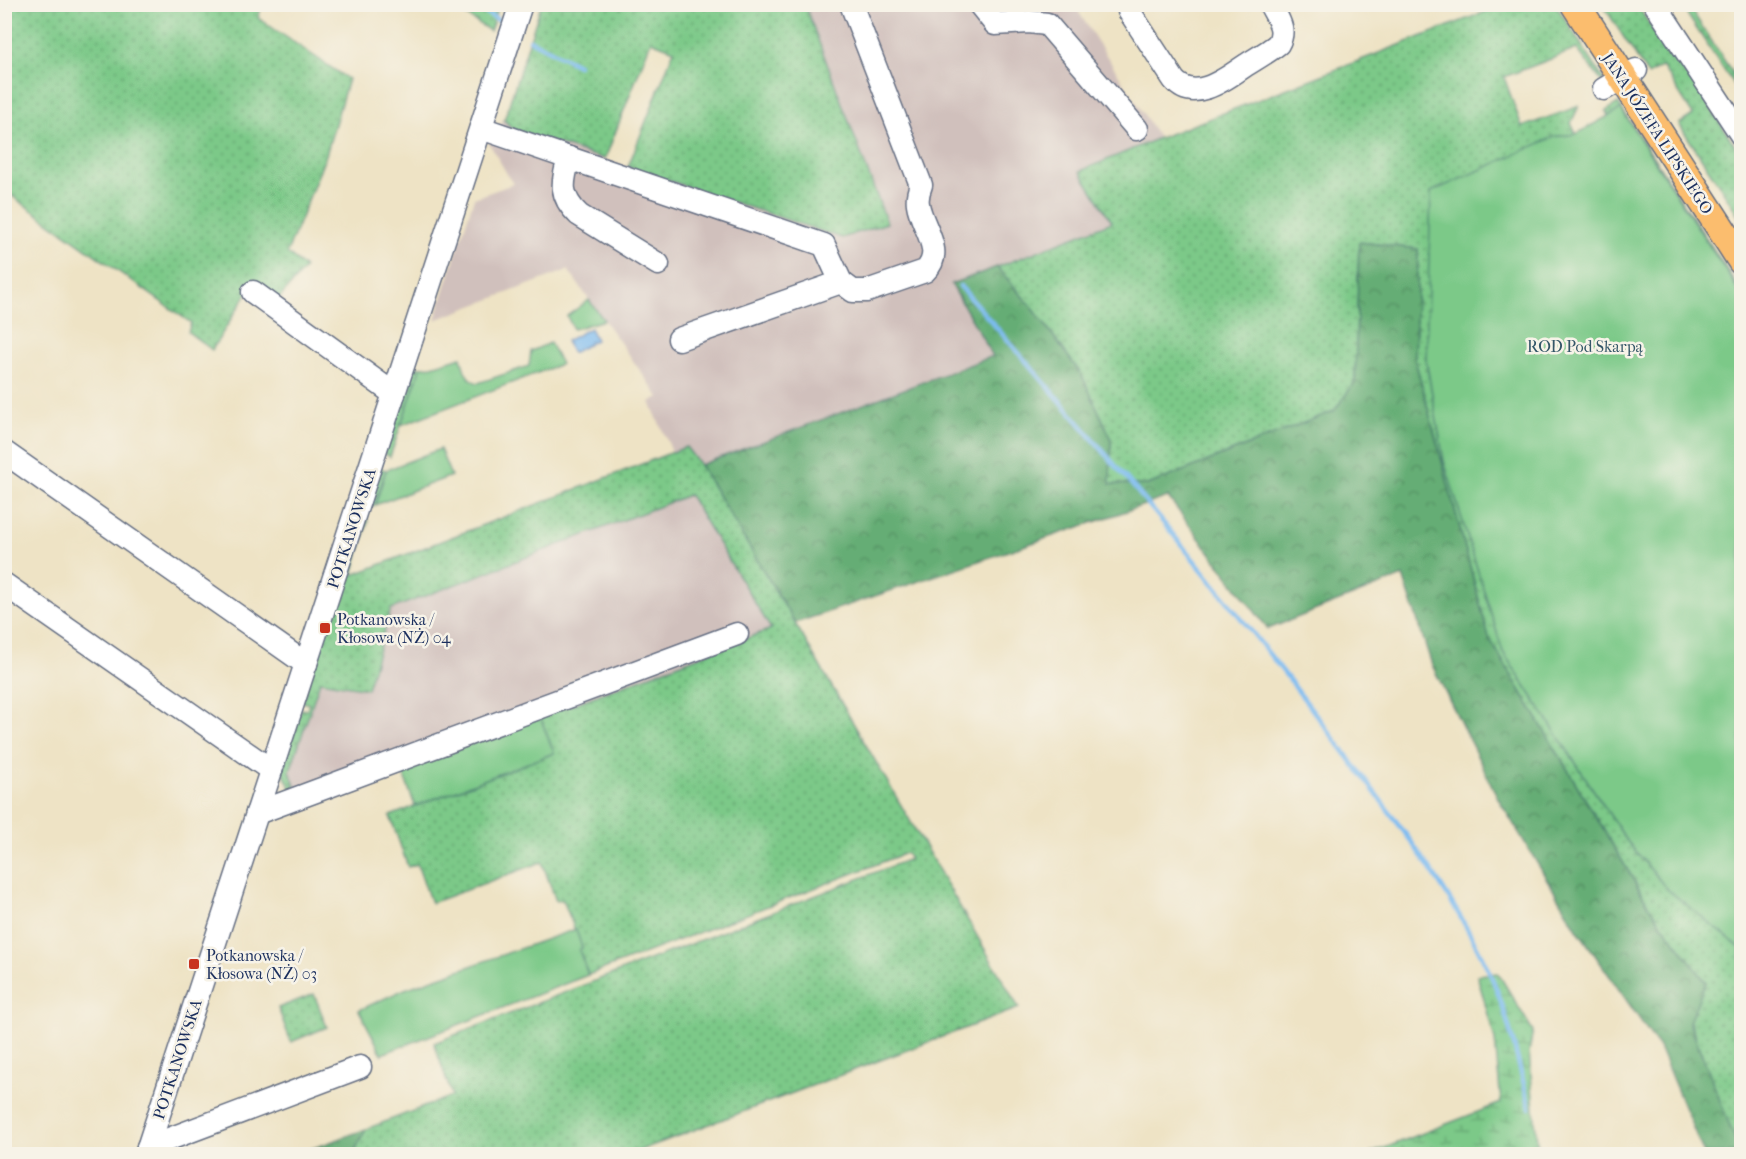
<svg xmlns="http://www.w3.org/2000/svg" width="1746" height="1159" viewBox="0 0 1746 1159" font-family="'IM FELL French Canon',serif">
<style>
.industrial{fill:#d0c0bc}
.grass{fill:url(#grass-dots);stroke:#4c7c73;stroke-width:1.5}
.forest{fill:url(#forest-crowns);stroke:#406e69;stroke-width:1.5}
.wetland{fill:url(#wetland-marsh);stroke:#4c7c73;stroke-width:1.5}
.garden{fill:#7cc988;stroke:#4c7c73;stroke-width:1.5}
.water{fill:url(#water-ripples);stroke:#4c76a8;stroke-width:1.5}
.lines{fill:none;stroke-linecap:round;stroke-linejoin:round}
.stream{stroke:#7dbcf1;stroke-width:4.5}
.minor-casing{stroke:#656e82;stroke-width:25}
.major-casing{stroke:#656e82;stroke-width:31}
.minor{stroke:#fff;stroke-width:22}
.major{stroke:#fbbd6e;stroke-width:28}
.poi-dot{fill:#c8321e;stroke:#f7f3e8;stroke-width:2}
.labels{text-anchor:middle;stroke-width:5;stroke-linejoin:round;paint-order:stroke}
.street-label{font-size:16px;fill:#1b2f5e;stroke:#f7f3e8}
.park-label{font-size:16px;fill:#335668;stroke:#f7f3e8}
.poi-label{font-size:16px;fill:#1b2f5e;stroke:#f7f3e8;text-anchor:start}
</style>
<defs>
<pattern id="grass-dots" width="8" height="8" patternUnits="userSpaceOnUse" patternTransform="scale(1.5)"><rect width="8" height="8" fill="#7cc988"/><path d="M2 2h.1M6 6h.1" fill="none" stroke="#65a472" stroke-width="1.8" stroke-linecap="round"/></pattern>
<pattern id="forest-crowns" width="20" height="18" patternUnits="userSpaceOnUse" patternTransform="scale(1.5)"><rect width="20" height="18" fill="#65ad74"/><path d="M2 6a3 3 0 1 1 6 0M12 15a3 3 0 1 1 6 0" fill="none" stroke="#528d62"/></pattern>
<pattern id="wetland-marsh" width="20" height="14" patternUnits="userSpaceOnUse" patternTransform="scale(1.5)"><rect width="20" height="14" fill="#7cc988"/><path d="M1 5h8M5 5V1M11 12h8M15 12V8" fill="none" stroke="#65a472"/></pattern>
<pattern id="water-ripples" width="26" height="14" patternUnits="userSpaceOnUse" patternTransform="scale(1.5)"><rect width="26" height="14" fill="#7dbcf1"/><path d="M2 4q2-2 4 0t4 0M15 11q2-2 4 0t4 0" fill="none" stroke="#6699c6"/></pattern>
</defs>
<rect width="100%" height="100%" fill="#f7f3e8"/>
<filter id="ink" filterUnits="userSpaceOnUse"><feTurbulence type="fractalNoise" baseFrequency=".0167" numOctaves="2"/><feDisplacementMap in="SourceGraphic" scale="12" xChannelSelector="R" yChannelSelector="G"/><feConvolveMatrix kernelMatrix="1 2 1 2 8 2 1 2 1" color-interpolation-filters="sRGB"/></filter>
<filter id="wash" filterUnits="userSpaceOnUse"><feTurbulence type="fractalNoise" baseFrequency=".008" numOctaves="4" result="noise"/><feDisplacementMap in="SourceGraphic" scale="24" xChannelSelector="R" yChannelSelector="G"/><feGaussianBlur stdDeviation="1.35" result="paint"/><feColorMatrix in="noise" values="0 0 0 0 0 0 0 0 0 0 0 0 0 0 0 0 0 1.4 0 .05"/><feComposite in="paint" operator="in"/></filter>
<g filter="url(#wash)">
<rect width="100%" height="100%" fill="#eee3c5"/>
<g class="industrial">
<path d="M805 5H1088L1078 11 1159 138 1080 171 1112 222 952 284 993 356 700 465 686 447 673 454 650 402 659 397 568 270 435 320 474 198 513 184 487 140 504 120 515 130 842 238 887 223Z"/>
<path d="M689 494 771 629 303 808 290 771 320 681 325 682 391 609Z"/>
</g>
<g class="grass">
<path d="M5 5H262L258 18 348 79 326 155 287 253 305 268 278 300 254 282 212 350 188 332 191 323 5 191Z"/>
<path d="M451 5H499L490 31Z"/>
<path d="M541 5H805L887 223 842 238 628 167 674 50 651 41 605 159 514 130 504 120Z"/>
<path d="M1503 5H1556L1604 80 1602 82 1577 49 1504 77 1522 127 1579 106 1571 123 1576 134 1554 137 1426 360 1444 461 1503 652 1627 841 1667 889 1741 948V1154H1739L1689 1020 1706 982 1652 911 1489 638 1415 360 1418 249 1359 242 1355 382 1334 411 1148 485 1110 484 1111 438 1081 374 1035 311 997 267 1112 222 1080 171 1159 138Z"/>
<path d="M1603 5H1637L1671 57 1676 55 1741 155V219L1679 124 1693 115 1662 66 1648 75Z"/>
<path d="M1681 5H1688L1741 86V96Z"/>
<path d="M1618 103 1741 291V295L1621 110 1608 116 1606 111Z"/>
<path d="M412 365 421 367 390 457 383 453Z"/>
<path d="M686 447 700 465 795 623 1019 1008 630 1154H353L366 1129 452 1096 434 1043 910 859 906 853 588 975 579 949 582 948 563 900 556 901 542 862 431 903 417 864 408 867 390 816 554 753 540 717 771 629 689 495 391 609 367 689 320 681 290 771 296 789H291L282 771 301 709 307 710 309 704 302 702 380 468 386 470 375 505 369 507 366 519 368 521 353 575Z"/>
<path d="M314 994 327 1027 291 1042 278 1008Z"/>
</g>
<g class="forest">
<path d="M1359 242 1418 249 1415 360 1489 638 1652 911 1706 982 1689 1022 1741 1154H1704L1659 1047 1577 929 1499 800 1432 665 1403 576 1268 629 1168 497 795 623 700 465 993 356 951 284 997 267 1035 311 1081 374 1111 438 1110 484 1148 485 1334 411 1355 382Z"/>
<path d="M366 1129 353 1154H297Z"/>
</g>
<path class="wetland" d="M1498 973 1533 1031 1529 1052 1537 1142 1541 1154H1369L1501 1103 1495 1040 1477 975Z"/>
<g class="garden">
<path d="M1621 109 1741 295V948L1667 889 1627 841 1503 652 1444 461 1426 360 1431 192 1554 137 1576 134Z"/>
<path d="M589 300 604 320 573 329 567 316Z"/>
<path d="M550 343 561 364 401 425 421 367 432 366 461 357C464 369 466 380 478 383L529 366 531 351Z"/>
<path d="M440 449 451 476 375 505 386 470Z"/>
<path d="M540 717 554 753 415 806 402 770Z"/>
<path d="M576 929 582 948 579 950 588 975 382 1054 359 1010 405 989Z"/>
</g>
<path class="water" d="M590 328 596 340 572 353 566 341Z"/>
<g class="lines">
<g class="stream">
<path d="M471 4 505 24"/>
<path d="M530 40 578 65"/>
<path d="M960 286C1086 429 1211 575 1326 728 1384 805 1445 879 1487 967 1507 1008 1518 1063 1530 1108"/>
</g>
</g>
</g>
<g filter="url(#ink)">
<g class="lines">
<defs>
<g id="minor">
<path d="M979 4 995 24 1029 22 1047 24 1137 129"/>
<path d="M1655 4 1742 136"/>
<path d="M1129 11 1174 80C1194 104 1227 78 1246 65 1257 58 1268 52 1278 44 1287 29 1277 18 1270 4"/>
<path d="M1604 89 1636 70"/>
<path d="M481 128 824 245 841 282 853 291H867L925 271C946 252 921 226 918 204 917 198 919 190 921 185L851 4"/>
<path d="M569 158C562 183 559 196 579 215L658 264"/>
<path d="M253 292 394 394"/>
<path d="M679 339 841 282"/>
<path d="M4 452 306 664"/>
<path d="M4 584 271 770"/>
<path d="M257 813 737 634"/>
<path d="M148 1147 360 1067"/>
<path d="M146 1154 521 4"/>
</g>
<path id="major" d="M1575 4 1742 261"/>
</defs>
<use href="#minor" class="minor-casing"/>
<use href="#major" class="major-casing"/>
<use href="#minor" class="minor"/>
<use href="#major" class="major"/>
</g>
</g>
<g class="poi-dot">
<rect x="319" y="622" width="12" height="12" rx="3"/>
<rect x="188" y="958" width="12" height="12" rx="3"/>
</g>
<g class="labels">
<g class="street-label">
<text transform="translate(1658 133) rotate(57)" y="6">JANA JÓZEFA LIPSKIEGO</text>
<text transform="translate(351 528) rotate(-72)" y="6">POTKANOWSKA</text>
<text transform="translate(177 1059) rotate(-72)" y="6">POTKANOWSKA</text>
</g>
<g class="park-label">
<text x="1585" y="352">ROD Pod Skarpą</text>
</g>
<g class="poi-label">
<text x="337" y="625">Potkanowska /<tspan x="337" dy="18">Kłosowa (NŻ) 04</tspan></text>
<text x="206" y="961">Potkanowska /<tspan x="206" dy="18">Kłosowa (NŻ) 03</tspan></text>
</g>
</g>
<rect width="1746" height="1159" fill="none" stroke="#f7f3e8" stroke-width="24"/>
</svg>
